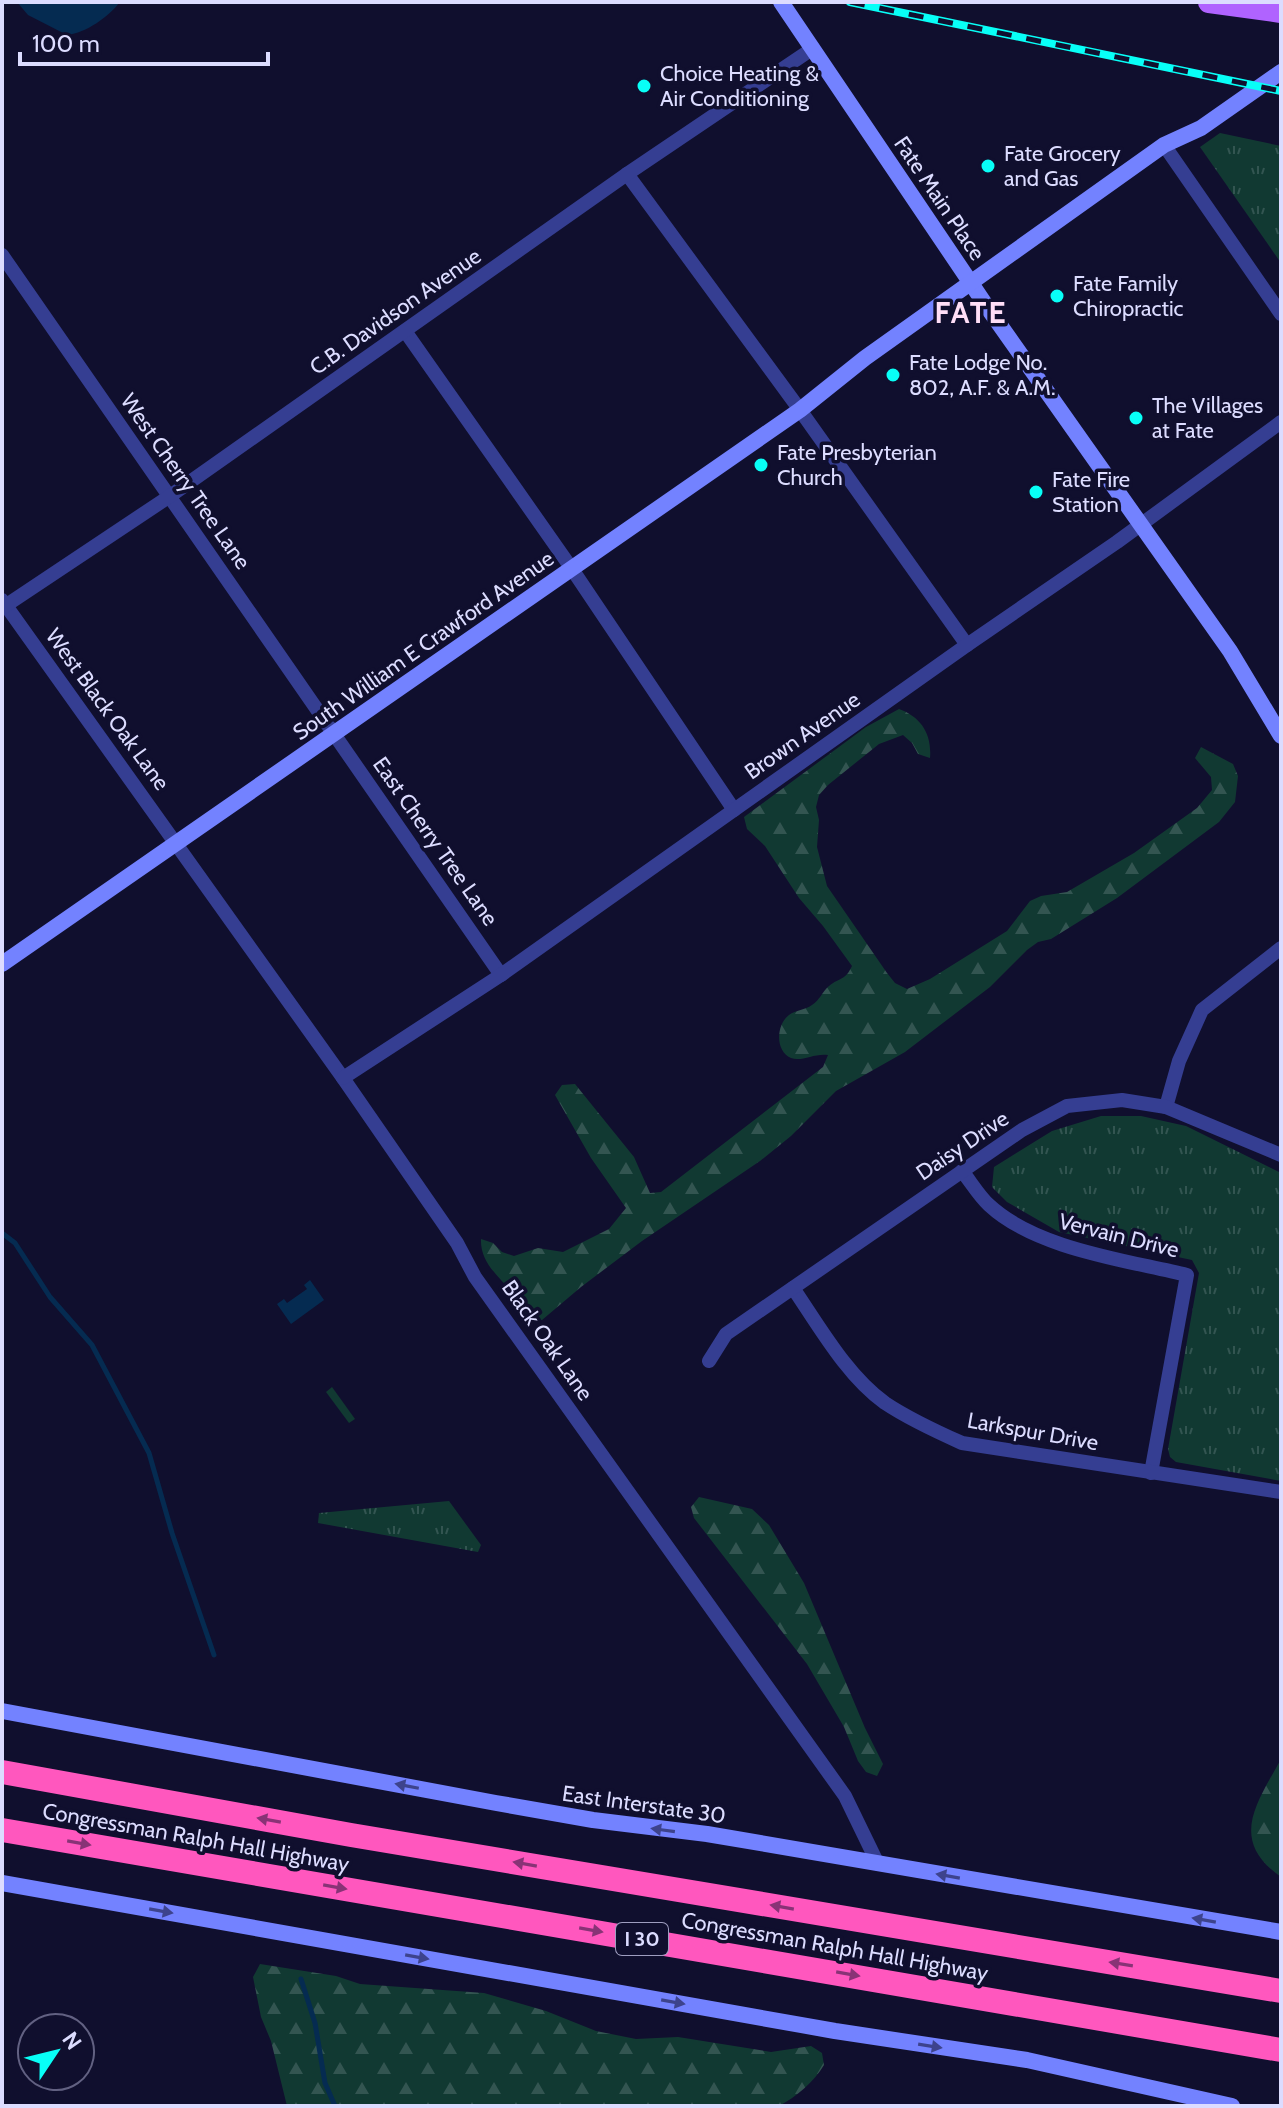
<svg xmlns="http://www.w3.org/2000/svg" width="1283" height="2108" viewBox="0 0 1283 2108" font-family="Cabin,sans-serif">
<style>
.forest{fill:url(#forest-firs)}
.park{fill:url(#park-tufts)}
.pitch{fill:#113932}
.water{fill:#052b51}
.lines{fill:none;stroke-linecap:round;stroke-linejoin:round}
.stream{stroke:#052b51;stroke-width:5}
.street{stroke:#353e92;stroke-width:14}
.secondary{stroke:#7382ff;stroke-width:16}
.primary{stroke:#b063ff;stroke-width:22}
.highway{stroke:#ff57be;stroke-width:24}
.rail-casing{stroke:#08fff7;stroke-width:8}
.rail{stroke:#100f2e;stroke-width:5;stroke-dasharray:15;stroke-linecap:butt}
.oneway{fill:#3d438c}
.oneway2{fill:#883376}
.poi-dot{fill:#08fff7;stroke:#100f2e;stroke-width:3}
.labels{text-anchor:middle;stroke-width:7;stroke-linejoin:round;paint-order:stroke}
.shield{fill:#100f2e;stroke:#9f9ec0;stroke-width:2}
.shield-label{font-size:20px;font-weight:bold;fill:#dcdcff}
.poi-label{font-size:22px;fill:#dcdcff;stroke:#100f2e;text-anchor:start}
.street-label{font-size:22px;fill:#dcdcff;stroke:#100f2e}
.district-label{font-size:30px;font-weight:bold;letter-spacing:2px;fill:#ffdef7;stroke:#100f2e}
</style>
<defs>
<pattern id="forest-firs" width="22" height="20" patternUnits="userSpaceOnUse" patternTransform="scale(2)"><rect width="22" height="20" fill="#113932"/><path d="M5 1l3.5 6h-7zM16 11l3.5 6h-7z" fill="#335551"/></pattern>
<pattern id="park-tufts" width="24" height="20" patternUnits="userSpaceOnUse" patternTransform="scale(2)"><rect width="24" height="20" fill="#113932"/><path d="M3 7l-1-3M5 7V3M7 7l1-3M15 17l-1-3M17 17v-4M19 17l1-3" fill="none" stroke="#335551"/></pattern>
</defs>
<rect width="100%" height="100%" fill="#100f2e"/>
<g class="forest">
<path d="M899 709C921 717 932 734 930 758L918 754 912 743 903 735 879 744 828 785 819 795 816 807 819 820 817 847 827 886 887 973 895 983 907 989 930 979 1007 931 1030 901 1041 896 1067 892 1134 853 1197 808 1212 790 1211 777 1195 758 1201 747 1233 764 1238 776 1235 802 1219 822 1117 898 1051 939 1038 942 1027 950 990 987 905 1052 836 1091 791 1136 760 1161 642 1241 581 1287 542 1320 530 1322C526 1314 522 1305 517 1299 503 1279 480 1265 481 1239L493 1243 502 1252 514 1256 538 1248 563 1252 609 1229 626 1208 591 1158 555 1095 562 1085 575 1084 634 1157 650 1193 661 1192 823 1067 828 1055C814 1053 802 1062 791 1058 775 1051 776 1025 789 1015 796 1010 805 1010 812 1005 820 1000 822 992 829 986 840 977 845 981 852 966L823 926 799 898 765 846 747 829 744 817 866 727Z"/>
<path d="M699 1497 752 1509 769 1525 804 1583 865 1728 883 1764 877 1776 866 1772 858 1761 844 1727 807 1664 694 1518 691 1507Z"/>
<path d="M1281 1759V1877C1228 1840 1257 1803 1281 1759Z"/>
<path d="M260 1964 336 1976 360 1984 484 1993 546 2011 596 2031 636 2039 678 2037 771 2052 811 2046 822 2053 824 2065C814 2082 796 2097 779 2106H287L271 2041 261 2017 253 1977Z"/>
</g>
<g class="park">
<path d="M1220 133 1281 146V263L1200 147Z"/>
<path d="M1101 1116H1141L1186 1126 1281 1173V1481L1176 1462 1170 1457 1168 1449 1199 1273 1192 1260 1059 1232 1007 1202 992 1187 994 1167 1052 1131Z"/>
<path d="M449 1501 481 1545 478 1552 318 1523 319 1513Z"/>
</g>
<path class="pitch" d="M332 1387 355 1419 349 1423 326 1392Z"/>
<g class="water">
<path d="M17 2H120C108 17 86 33 67 35L28 15Z"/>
<path d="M310 1280 324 1300 291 1324 277 1304 284 1299 287 1303 307 1289 304 1285Z"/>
</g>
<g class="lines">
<g class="stream">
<path d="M2 1233 15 1243 50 1297 92 1345 149 1453 172 1533 214 1655"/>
<path d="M301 1979 315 2023 325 2083 335 2106"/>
</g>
<g class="street">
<path d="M1164 145 1281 314"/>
<path d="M627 174 800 410 967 645"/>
<path d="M2 255 501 975"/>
<path d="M405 331 572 569 734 810"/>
<path d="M2 600 343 1078 457 1243 475 1277 845 1796 878 1864"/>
<path d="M2 608 170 496 627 174 812 49"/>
<path d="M343 1078 501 975 967 645 1117 542 1281 422"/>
<path d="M1166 1107 1179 1061 1202 1010 1281 948"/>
<path d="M962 1171C971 1182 979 1196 989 1205 1036 1249 1126 1260 1187 1275L1151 1473"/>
<path d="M793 1288C819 1326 847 1376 885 1403 909 1419 935 1431 962 1443L1281 1492"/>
<path d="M709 1361 726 1334 1022 1130 1067 1106 1122 1100 1166 1107 1281 1155"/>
</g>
<g class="secondary">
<path d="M781 2 985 304 1230 651 1281 736"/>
<path d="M2 964 800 410 865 358 1164 145 1201 128 1281 72"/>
<path d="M2 1711 496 1803 593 1820 707 1834 1281 1932"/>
<path d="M2 1883 835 2031 1027 2060 1232 2106"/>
</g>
<path class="primary" d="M1209 2 1281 12"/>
<g class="highway">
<path d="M2 1772 351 1835 1281 1991"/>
<path d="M2 1830 1281 2050"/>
</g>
<defs>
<path id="rail" d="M850 2 1281 91"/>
</defs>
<use href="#rail" class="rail-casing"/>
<use href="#rail" class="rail"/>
</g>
<defs><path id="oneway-solid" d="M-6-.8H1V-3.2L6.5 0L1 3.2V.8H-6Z" transform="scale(2)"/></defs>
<g class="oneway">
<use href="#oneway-solid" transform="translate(407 1786) rotate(-169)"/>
<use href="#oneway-solid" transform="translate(663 1830) rotate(-172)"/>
<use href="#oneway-solid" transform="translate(948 1876) rotate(-170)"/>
<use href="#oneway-solid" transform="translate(161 1911) rotate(10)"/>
<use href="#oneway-solid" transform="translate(1204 1920) rotate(-170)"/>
<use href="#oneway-solid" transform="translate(417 1957) rotate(10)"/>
<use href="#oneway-solid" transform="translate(673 2002) rotate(10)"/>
<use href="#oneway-solid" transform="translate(930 2046) rotate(9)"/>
</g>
<g class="oneway2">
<use href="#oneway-solid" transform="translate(269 1820) rotate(-170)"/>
<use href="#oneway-solid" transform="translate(79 1843) rotate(10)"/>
<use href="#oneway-solid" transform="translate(525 1864) rotate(-170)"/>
<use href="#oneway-solid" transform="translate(335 1887) rotate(10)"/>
<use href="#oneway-solid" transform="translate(782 1907) rotate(-170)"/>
<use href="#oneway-solid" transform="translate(591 1930) rotate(10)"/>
<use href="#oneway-solid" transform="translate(1121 1964) rotate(-171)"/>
<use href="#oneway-solid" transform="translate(848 1974) rotate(10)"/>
</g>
<g class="poi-dot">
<circle cx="644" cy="86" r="8"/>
<circle cx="988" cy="166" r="8"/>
<circle cx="1057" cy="296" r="8"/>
<circle cx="893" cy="375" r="8"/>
<circle cx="1136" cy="418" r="8"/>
<circle cx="761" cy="465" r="8"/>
<circle cx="1036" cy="492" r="8"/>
</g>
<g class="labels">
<rect class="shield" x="616" y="1923" width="52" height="32" rx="6"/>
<g class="shield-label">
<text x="642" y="1946">I 30</text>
</g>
<g class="poi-label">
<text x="660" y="81">Choice Heating &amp;<tspan x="660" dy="25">Air Conditioning</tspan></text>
<text x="1004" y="161">Fate Grocery<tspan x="1004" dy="25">and Gas</tspan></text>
<text x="1073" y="291">Fate Family<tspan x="1073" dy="25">Chiropractic</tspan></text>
<text x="909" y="370">Fate Lodge No.<tspan x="909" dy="25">802, A.F. &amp; A.M.</tspan></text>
<text x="1152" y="413">The Villages<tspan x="1152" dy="25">at Fate</tspan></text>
<text x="777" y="460">Fate Presbyterian<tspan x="777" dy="25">Church</tspan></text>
<text x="1052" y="487">Fate Fire<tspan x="1052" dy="25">Station</tspan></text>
</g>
<g class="street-label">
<text transform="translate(940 198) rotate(56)" y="8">Fate Main Place</text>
<text transform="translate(395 311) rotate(-35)" y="8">C.B. Davidson Avenue</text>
<text transform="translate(186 481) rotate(55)" y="8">West Cherry Tree Lane</text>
<text transform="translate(423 645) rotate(-35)" y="8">South William E Crawford Avenue</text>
<text transform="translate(108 709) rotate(54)" y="8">West Black Oak Lane</text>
<text transform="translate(802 735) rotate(-35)" y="8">Brown Avenue</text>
<text transform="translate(436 841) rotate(55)" y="8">East Cherry Tree Lane</text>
<text transform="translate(962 1145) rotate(-34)" y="8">Daisy Drive</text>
<text transform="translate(1119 1235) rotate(14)" y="8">Vervain Drive</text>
<text transform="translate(548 1340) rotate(55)" y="8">Black Oak Lane</text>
<text transform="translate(1033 1431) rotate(10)" y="8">Larkspur Drive</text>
<text transform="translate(644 1804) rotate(8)" y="8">East Interstate 30</text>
<text transform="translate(196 1837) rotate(10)" y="8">Congressman Ralph Hall Highway</text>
<text transform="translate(835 1946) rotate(10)" y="8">Congressman Ralph Hall Highway</text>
</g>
<g class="district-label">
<text x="971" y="323">FATE</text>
</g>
</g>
<rect width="1283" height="2108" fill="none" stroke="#dcdcff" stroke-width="8"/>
<g transform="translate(56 2052) rotate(55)"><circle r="38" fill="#100f2e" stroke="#626182" stroke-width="2"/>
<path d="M0-6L14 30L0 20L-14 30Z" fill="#08fff7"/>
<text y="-12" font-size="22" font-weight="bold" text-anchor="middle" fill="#dcdcff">N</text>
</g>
<path d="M20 52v12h248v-12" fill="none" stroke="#dcdcff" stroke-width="4"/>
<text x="32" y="52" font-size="24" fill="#dcdcff" stroke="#100f2e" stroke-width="6" paint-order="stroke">100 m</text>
</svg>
